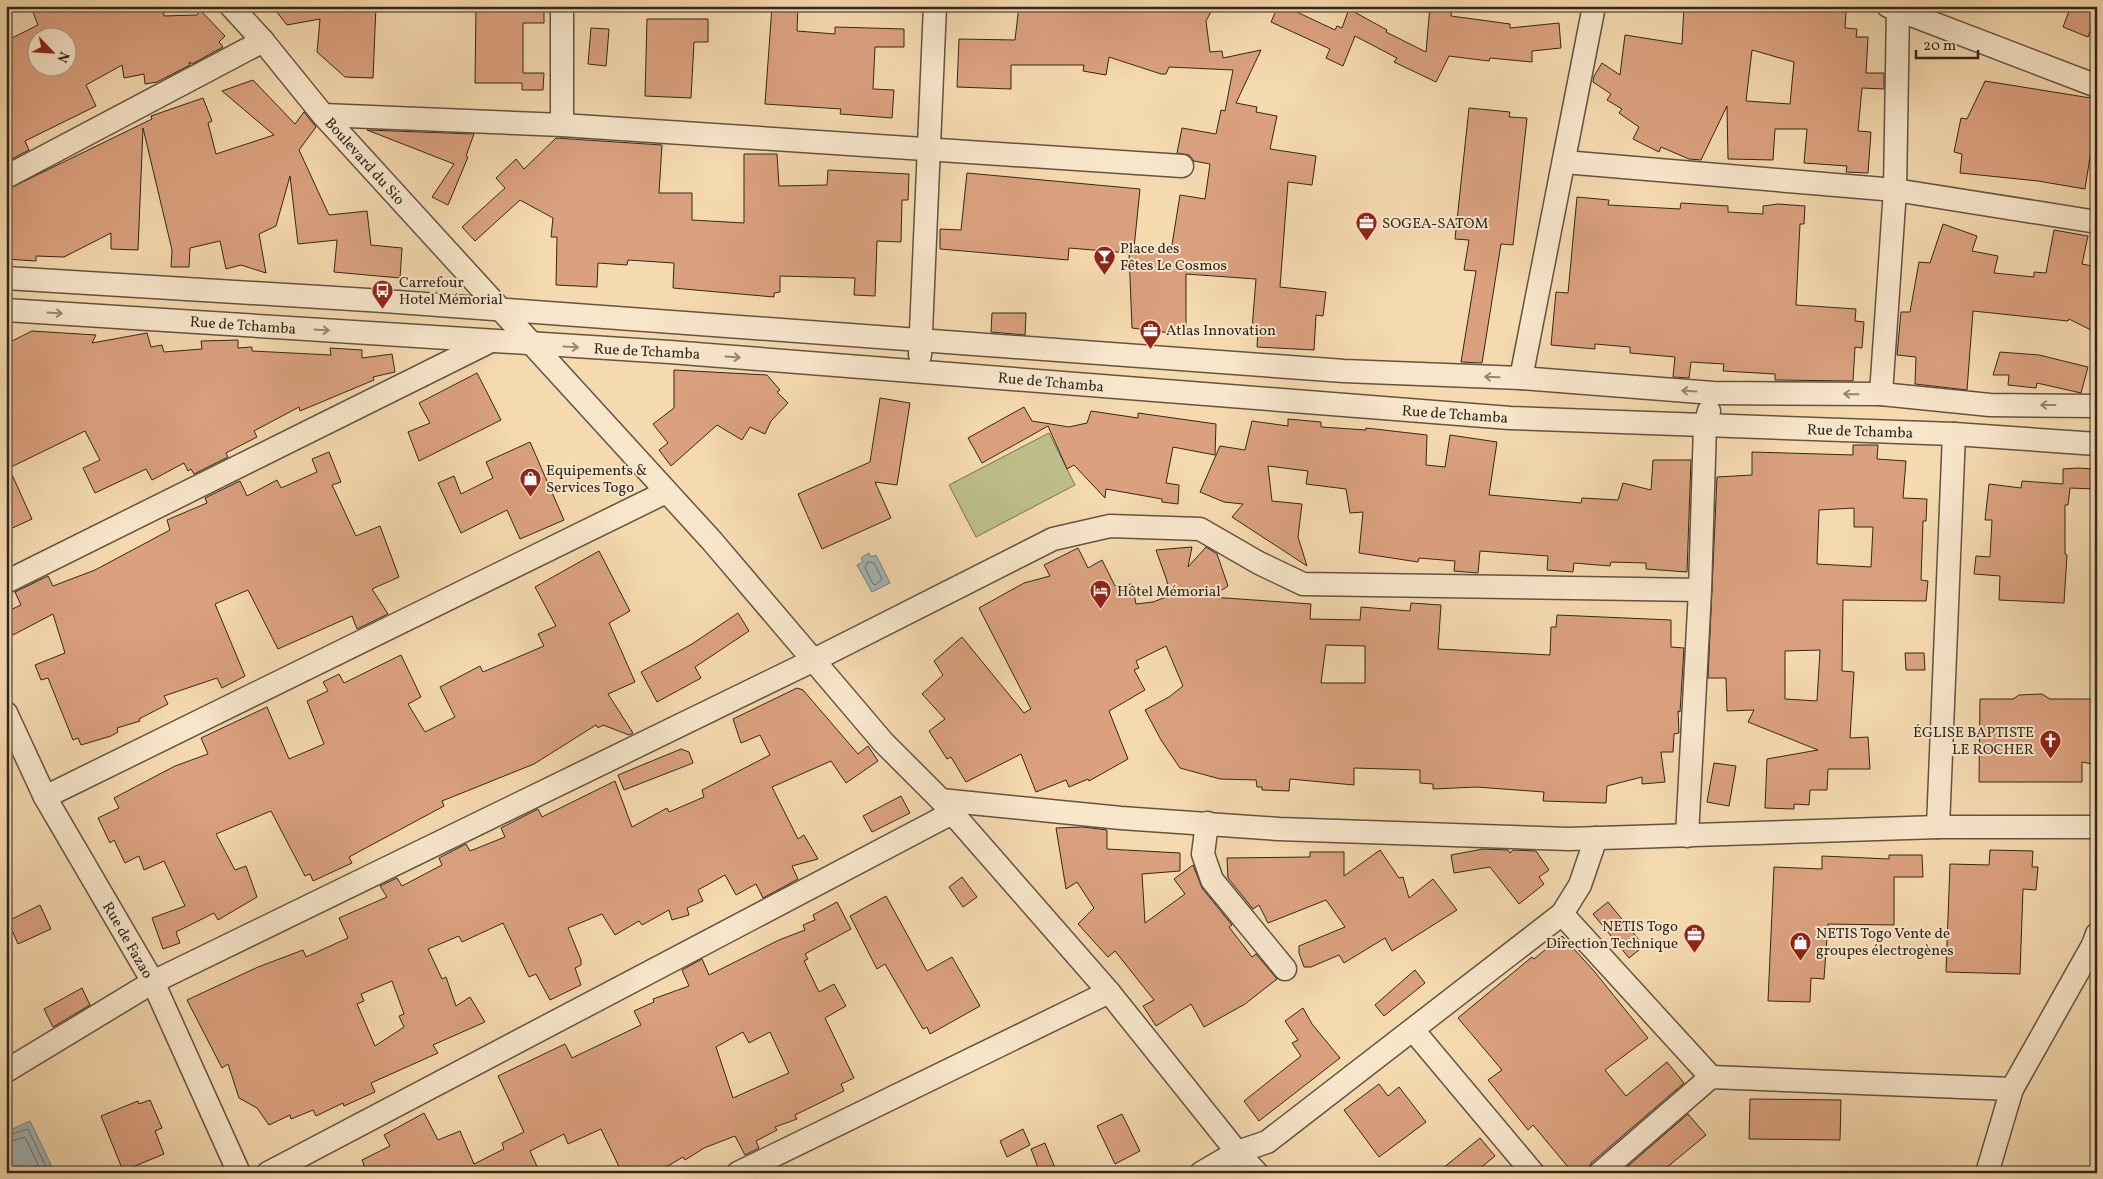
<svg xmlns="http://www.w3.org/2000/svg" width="2103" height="1179" viewBox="0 0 2103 1179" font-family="Vollkorn,serif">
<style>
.green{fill:#bdbf8a;stroke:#767353}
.water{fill:#a2b7b7;stroke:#747d79}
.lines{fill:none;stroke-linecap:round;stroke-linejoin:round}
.shore{stroke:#696f6a;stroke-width:1}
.building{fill:#dba17f;stroke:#30271c;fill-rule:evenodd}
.minor-casing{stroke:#615441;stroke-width:25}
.minor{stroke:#f8e6cb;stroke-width:22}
.oneway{stroke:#948674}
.labels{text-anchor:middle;stroke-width:4;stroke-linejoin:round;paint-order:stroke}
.street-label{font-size:15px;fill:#30271c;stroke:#f8e6cb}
.poi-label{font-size:15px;fill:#30271c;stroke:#f8e6cb;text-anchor:start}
</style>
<rect width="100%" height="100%" fill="#f5d9af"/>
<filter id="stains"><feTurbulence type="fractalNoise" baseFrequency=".004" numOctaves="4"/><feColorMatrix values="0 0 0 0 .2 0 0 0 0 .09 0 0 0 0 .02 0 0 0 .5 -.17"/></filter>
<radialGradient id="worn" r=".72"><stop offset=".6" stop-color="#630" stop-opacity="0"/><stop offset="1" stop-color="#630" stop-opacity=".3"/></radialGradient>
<path class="green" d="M1049 433 1075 485 976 537 949 485Z"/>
<g class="water">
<path d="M869 553 871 557 876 555 890 583 872 592 857 565 863 562 861 558Z"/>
<path d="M30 1121 55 1173H6V1132Z"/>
</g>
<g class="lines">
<g class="shore">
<path d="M868 562 874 563 882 579 876 585 873 584 865 568Z"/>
<path d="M6 1136 28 1129 49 1173"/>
<path d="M6 1143 25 1137 42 1173"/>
</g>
</g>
<g class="building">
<path d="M42 6H163L164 16 197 15 200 10 225 36 219 42 223 47 192 64 189 62 190 65 157 82 145 84 144 74 124 78 122 65 86 85 96 106 25 141 29 150 6 162V153L12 151 10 148 6 150V41L38 25 32 10ZM38 38H68V68H38Z"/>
<path d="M272 6H376L373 78 345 77 317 52 320 19 287 25Z"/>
<path d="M476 6 544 7V23H523V73H544L543 90H522V83H475Z"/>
<path d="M772 6H798L797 31 835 34V27L904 29V47H875L873 89 894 90 892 118 840 114 841 109 765 104Z"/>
<path d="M1019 6H1214L1206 21 1210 52 1222 51 1223 58 1261 50 1236 103 1257 107 1256 112 1277 116 1270 149 1316 156 1312 185 1288 182 1280 287 1326 292 1323 316 1316 315 1314 350 1257 347 1258 329H1252L1256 279 1186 274V335L1132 328 1129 253 1069 248 1068 260 940 249V229L961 230 967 173 1140 189 1134 248 1171 251 1180 195 1205 199 1210 164 1194 161 1189 155 1177 153 1182 128 1216 134 1221 110 1225 111 1233 70 1169 67 1166 74H1161L1109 57 1106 75 1083 71 1084 65H1011V89L957 87 959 39 1015 40Z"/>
<path d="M1278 6H1284L1335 30 1337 26 1342 28 1349 9 1387 30 1386 32 1426 52 1430 6H1452L1451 16 1510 24V28L1559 23 1561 48 1532 51V62L1490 58 1489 61 1449 56 1436 82 1394 62 1397 58 1355 36 1343 66 1326 58 1330 49 1271 22Z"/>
<path d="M1684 6H1818V10L1846 12 1845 28 1857 29 1856 37H1868L1866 73H1884V89L1862 88 1858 131 1871 132 1868 173 1846 172 1847 166 1804 163 1807 129H1775L1773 160 1728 159 1727 106 1701 160 1689 159 1661 147 1659 152 1633 139 1639 127 1619 113 1622 109 1607 100 1611 94 1593 82 1594 76 1602 63 1620 75 1625 35 1682 44ZM1752 50 1794 62 1790 104 1746 101Z"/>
<path d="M2071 6H2096L2091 19 2095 21 2088 37 2063 27Z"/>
<path d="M647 19H708V42H694L691 98 645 96Z"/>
<path d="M591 28 609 29 606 66 588 64Z"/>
<path d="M253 80 295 124 304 112 316 127 299 150 329 215 367 211 371 245 402 248 400 278 334 272 337 240 298 244 290 176 276 226 259 234 266 273 241 265 226 269 220 241 190 248 189 267H171L172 250 143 128 138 250 111 249V233L64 257 36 256V261L6 259V190L152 119 151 116 203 98 212 121 208 123 216 154 274 135 222 91Z"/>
<path d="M1985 81 2097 99V159L2090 157 2085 189 2038 181 1960 173 1962 154 1954 152 1961 118 1967 119Z"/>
<path d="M1469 108 1510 112 1509 117 1527 118 1513 245 1501 244 1482 363 1461 362 1476 271 1464 270 1469 240 1455 239Z"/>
<path d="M367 130 474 134 466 156 468 157 448 205 432 197 454 164Z"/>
<path d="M556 138 662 145 659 193H692V220L744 223V154H777L779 186 827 185 828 170 909 174 908 200H902L901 242 877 241 875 296 854 295 855 278 780 276V292L774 293V297L673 288 674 263 628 260 627 265 598 263 597 287 556 285 557 237H551L553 218 520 200 475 241 462 227 505 188 496 178 516 159 524 169Z"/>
<path d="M1577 197 1609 200 1608 205 1680 209 1681 203 1728 206V212L1763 214V206L1778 204 1805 206 1804 224H1800L1796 305 1856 309 1855 321 1864 322 1862 348 1855 347 1853 381 1775 380V374L1723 371 1724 364 1691 362 1689 378 1673 377 1675 357 1630 353V347L1595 344V349L1551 345 1556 292 1568 293Z"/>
<path d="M1943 224 1977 236 1972 251 1998 256 1994 273 2034 277V272L2046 273 2054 230 2088 236 2082 264 2097 267V333L2069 319 2068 321 1973 311 1967 390 1915 384 1916 357 1897 355 1901 312H1910L1919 262 1930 263Z"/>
<path d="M992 313H1026L1025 335 991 332Z"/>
<path d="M32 331 96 335 92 343 147 333 151 347 162 345 164 352 202 349 201 341 238 340V348L252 347V351L331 355 330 348 362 350V358L392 354 395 372 373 377 374 380 300 411 299 407 254 431 257 437 226 453 228 457 194 474 191 469 188 471 184 463 152 480 146 469 95 493 83 468 100 460 85 431 9 468 32 519 6 531V344Z"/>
<path d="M2000 352 2039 355 2088 367 2081 393 2037 383 2036 388 2008 385 2009 375H1993Z"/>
<path d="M674 370 767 375 780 390 777 392 788 403 771 421 765 434 750 427 742 440 717 425 671 466 659 450 668 443 653 424 674 408Z"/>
<path d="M477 373 501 420 419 461 408 432 430 423 419 403Z"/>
<path d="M880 398 910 403 897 485 875 482 891 518 822 549 798 494 870 462Z"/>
<path d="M1024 407 1032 421 1069 427 1087 423 1091 411 1138 418V413L1216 424 1215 455 1173 447 1166 483 1179 485 1178 504 1162 502V499L1106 489 1105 498 1074 465 1067 469 1048 426 982 463 968 438Z"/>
<path d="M1288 419 1321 422V427L1366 430V428L1427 435 1426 465 1445 467 1450 435 1497 442 1489 495 1581 503 1582 498 1618 500 1623 483 1651 490 1653 460H1691L1687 572 1646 569V563L1611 562 1610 566 1574 563 1573 572 1547 570 1548 556 1480 551 1478 573 1454 571 1455 561 1419 558 1418 562 1359 553 1363 512 1350 513 1346 489 1306 484 1308 471 1268 466 1272 501 1302 504 1298 537 1307 566 1232 517 1243 504 1224 502 1200 492 1220 446 1245 450 1252 421 1288 426Z"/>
<path d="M530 442 564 520 520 539 507 510 461 533 438 483 454 476 461 494 493 478 486 462Z"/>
<path d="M1853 445H1878L1877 459 1906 461 1903 498 1927 499 1926 521H1923L1921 580 1928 581 1926 601 1843 600 1842 671 1854 672 1850 738 1868 737 1870 769H1828L1827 790H1810L1809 805 1794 804V809L1765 808 1767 759 1818 750 1748 722 1754 710 1727 711 1726 678H1708L1717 477 1752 475V452L1853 455ZM1854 508V527H1873L1871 567 1817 564 1819 510ZM1820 650 1817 701 1785 699V651Z"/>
<path d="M329 452 341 482 332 485 356 536 380 526 399 577 372 589 388 614 357 629 352 616 278 649 248 590 215 604 245 676 222 688 217 678 164 696 168 704 139 719 140 721 117 728 118 732 111 736 81 745 78 738 73 740 48 678 41 680 35 665 65 653 53 614 13 635 6 623V612L21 605 15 592 48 576 53 586 95 570 170 530 167 520 207 503 205 498 240 481 247 496 277 480 281 488 317 472 312 459Z"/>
<path d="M2078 468 2095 469V489L2070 488 2068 505H2065V554L2067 555 2064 603 1999 600 2000 576 1974 574 1976 556 1990 557 1992 520H1985L1989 484 2021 488 2022 481 2063 484V469Z"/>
<path d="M1192 547 1188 567 1206 547 1217 554 1228 586 1211 597 1311 604 1310 619 1360 620 1361 607 1410 611 1411 603 1441 605 1438 649 1550 655 1551 627H1556L1557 615 1671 620V647L1684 648 1680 712 1678 711 1679 733 1674 734 1673 752H1661L1665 782 1642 784V777L1607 786 1606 803 1543 801 1544 792 1476 787 1433 789V784L1420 783V770L1354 768V785L1290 779 1289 791 1262 790V787H1257L1256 780 1220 779 1180 768 1161 740 1145 710 1169 697 1183 686 1166 646 1136 661 1139 668 1134 670 1145 690 1109 711 1128 759 1089 781 1088 779 1069 787 1066 780 1036 792 1021 754 966 782 951 757 947 759 929 731 945 719 922 694 943 675 934 661 962 637 1024 713 1031 709 979 608 1024 583 1050 576 1044 565 1078 548 1088 568 1102 560 1115 586 1132 584 1136 604 1153 602 1169 596 1167 581 1156 550ZM1326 645 1365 646V683H1321Z"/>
<path d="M599 551 630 611 609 623 635 682 608 694 633 733 629 735 603 725 598 728 596 725 534 764 442 801 444 806 349 857 352 863 313 881 310 874 305 876 271 811 216 834 235 870 246 866 257 897 218 920 214 913 176 932 180 943 163 949 152 918 185 906 164 861 144 870 139 856 125 863 114 840 110 843 98 818 119 808 114 798 175 766 208 754 201 738 267 707 289 759 324 744 307 701 328 691 323 682 339 674 344 683 401 655 421 697 408 704 425 732 455 717 440 687 480 666 483 672 544 646 538 634 556 626 535 587Z"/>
<path d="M738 613 749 631 695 667 701 678 657 702 641 672 692 644Z"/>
<path d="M1905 653H1924L1925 670H1906Z"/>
<path d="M797 688 803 690 858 754 868 746 878 761 846 783 831 761 772 787 798 839 804 835 818 859 792 866 798 879 763 898 756 884 736 895 725 875 698 890 703 901 687 908 689 915 672 920 669 910 642 925 639 921 615 935 602 914 568 928 581 960V965L575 968 581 985 550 1000 536 974 529 977 503 923 462 942 459 936 428 949 442 979 446 977 456 1006 470 997 485 1022 433 1045 438 1053 371 1083 375 1092 344 1106 343 1103 316 1116 313 1110 291 1119 290 1115 269 1125 257 1108 239 1098 228 1064 222 1068 187 1000 258 967 303 950 306 957 348 938 339 918 387 897 380 886 397 878 402 886 442 865 439 858 466 844 470 851 505 837 501 828 538 809 542 817 615 781 632 827 667 808 669 812 704 797 702 790 770 755 760 735 741 743 733 719ZM392 981 404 1014 399 1016 404 1027 375 1046 357 1004 364 1001 361 994Z"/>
<path d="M2042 694 2050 699H2097V765L2082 762V782H1979L1980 699H2013L2019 695Z"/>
<path d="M681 749 689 752 693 763 624 790 618 775Z"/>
<path d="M1714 763 1736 766 1729 806 1707 802Z"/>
<path d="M901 796 910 813 872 832 863 816Z"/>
<path d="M1083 827 1107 830V849L1180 853V871L1142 874 1145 923 1185 894 1174 879 1193 865 1202 888 1232 925 1229 927 1252 957 1256 954 1277 979 1245 1004 1204 1027 1191 1004 1156 1026 1143 1006 1154 1000 1115 951 1108 957 1078 924 1094 908 1077 882 1066 889 1056 828Z"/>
<path d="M1483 849 1508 850 1510 853 1513 850 1536 851 1549 870 1539 877 1544 884 1519 904 1490 867 1454 873 1451 855Z"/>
<path d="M1380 850 1399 878 1403 877 1409 898 1433 879 1457 910 1392 951 1385 938 1344 963 1339 955 1311 967H1304L1299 953V946L1345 927 1326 900 1268 923 1259 905 1253 909 1228 878 1227 858 1310 857V852H1344V876Z"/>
<path d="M1990 850 2033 851 2032 867H2038L2036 890 2023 889 2020 974 1946 972 1950 864 1989 865Z"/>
<path d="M1889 855H1922L1923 877H1894V925L1828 924 1824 979 1811 978 1810 1002 1768 1001 1774 867 1822 869V856L1889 859Z"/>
<path d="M962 877 977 897 963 907 949 887Z"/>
<path d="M886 896 927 971 952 957 980 1006 930 1034 927 1027 923 1029 885 964 877 969 850 916Z"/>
<path d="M837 902 851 929 805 954 808 959 804 961 819 992 834 984 846 1006 825 1018 854 1078 841 1084 844 1091 795 1115 797 1119 775 1127 777 1130 756 1141 759 1148 745 1155 735 1136 704 1148 685 1160 683 1157 656 1173H622L601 1129 568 1144 564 1134 530 1151 540 1173H367L362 1160 390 1146 384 1135 424 1113 438 1140 460 1131 474 1164 504 1149 502 1143 524 1132 498 1076 565 1044 572 1058 641 1025 634 1011 654 1002 653 999 689 986 682 970 702 959 709 975 779 940 805 930 803 925 815 920 813 915ZM743 1032 749 1043 770 1032 789 1073 733 1098 716 1047Z"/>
<path d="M1608 902 1644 946 1629 958 1593 914Z"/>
<path d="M40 905 51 929 18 944 8 921Z"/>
<path d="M1562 936 1594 971 1648 1038 1605 1070 1626 1096 1667 1062 1684 1083 1591 1163 1587 1173H1573L1533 1125 1528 1130 1488 1080 1502 1070 1458 1018 1532 957 1534 959Z"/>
<path d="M1415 970 1425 983 1384 1016 1375 1005Z"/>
<path d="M82 988 90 1005 53 1027 44 1009Z"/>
<path d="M1303 1008 1312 1024 1340 1058 1259 1121 1244 1101 1301 1056 1292 1043 1298 1040 1285 1021Z"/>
<path d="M1379 1084 1388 1096 1399 1087 1426 1122 1379 1157 1344 1110Z"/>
<path d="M1750 1099 1841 1100 1840 1140 1749 1139Z"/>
<path d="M150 1100 162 1128 155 1131 164 1154 123 1171 101 1116 138 1101 139 1104Z"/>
<path d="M1122 1114 1140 1151 1115 1164 1097 1126Z"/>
<path d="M1688 1114 1706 1135 1660 1173H1620Z"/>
<path d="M1023 1129 1030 1145 1007 1157 1000 1141Z"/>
<path d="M1480 1138 1495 1156 1474 1173H1437Z"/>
<path d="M1045 1143 1057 1173H1040L1031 1149Z"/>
</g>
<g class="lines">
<defs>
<g id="minor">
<path d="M231 6 263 41 323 115 712 541 883 742 941 800 1109 992 1237 1152 1257 1173"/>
<path d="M1888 6 2097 86"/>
<path d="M323 115 562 125 1182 166"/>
<path d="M562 125V6"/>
<path d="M1564 162 1895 190 2097 222"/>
<path d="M6 177 263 41"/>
<path d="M6 278 384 301 1344 371 1521 378 1713 393 1881 394 1990 405 2097 406"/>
<path d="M6 310 670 352 1510 418 1954 434 2097 444"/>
<path d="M920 355 935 6"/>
<path d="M1521 378 1594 6"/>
<path d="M1881 394 1895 190 1898 10"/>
<path d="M6 582 489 342"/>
<path d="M6 713 45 797 153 982 239 1173"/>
<path d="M45 797 666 492"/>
<path d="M941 800 1121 818 1279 829 1569 839 1938 827H2097"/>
<path d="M1207 823 1203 854 1212 880 1285 969"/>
<path d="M1938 827 1954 434"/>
<path d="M1687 836 1700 590 1705 425 1709 411"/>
<path d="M1562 914 1711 1077"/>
<path d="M1413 1030 1533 1173"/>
<path d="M6 1071 153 982 814 660 1053 539 1110 526 1200 529 1259 563 1303 584 1700 590"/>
<path d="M268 1173 952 813"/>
<path d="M738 1173 1109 992"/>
<path d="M1201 1173 1237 1152 1267 1142 1562 914 1580 885 1596 838"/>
<path d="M1600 1173 1711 1077 2012 1089"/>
<path d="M1987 1173 2012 1089 2093 945 2097 934"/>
</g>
</defs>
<use href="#minor" class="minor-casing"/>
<use href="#minor" class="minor"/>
</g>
<defs><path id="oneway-shaft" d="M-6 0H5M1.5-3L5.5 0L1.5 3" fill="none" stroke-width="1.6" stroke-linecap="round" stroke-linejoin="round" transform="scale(1.25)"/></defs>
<g class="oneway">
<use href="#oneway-shaft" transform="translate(55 313) rotate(4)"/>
<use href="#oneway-shaft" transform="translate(322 330) rotate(4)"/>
<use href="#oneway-shaft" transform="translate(571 347) rotate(3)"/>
<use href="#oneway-shaft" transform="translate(733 357) rotate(4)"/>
<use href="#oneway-shaft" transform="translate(1492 377) rotate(-178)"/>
<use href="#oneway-shaft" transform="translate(1689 391) rotate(-176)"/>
<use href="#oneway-shaft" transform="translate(1851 394) rotate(-179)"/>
<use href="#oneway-shaft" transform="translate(2048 405) rotate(-180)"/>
</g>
<defs>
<symbol id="office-pin" viewBox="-11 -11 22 30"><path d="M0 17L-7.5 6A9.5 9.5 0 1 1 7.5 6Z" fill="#8f2418" stroke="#f8e6cb"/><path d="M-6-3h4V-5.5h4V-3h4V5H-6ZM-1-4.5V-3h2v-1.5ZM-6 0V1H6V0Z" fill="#fff"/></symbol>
<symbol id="bar-pin" viewBox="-11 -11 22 30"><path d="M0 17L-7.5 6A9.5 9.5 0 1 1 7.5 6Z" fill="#8f2418" stroke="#f8e6cb"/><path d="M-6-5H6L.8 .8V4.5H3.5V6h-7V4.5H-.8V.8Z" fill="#fff"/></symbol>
<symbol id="bus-pin" viewBox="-11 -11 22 30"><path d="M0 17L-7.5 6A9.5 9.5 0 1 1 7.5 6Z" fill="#8f2418" stroke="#f8e6cb"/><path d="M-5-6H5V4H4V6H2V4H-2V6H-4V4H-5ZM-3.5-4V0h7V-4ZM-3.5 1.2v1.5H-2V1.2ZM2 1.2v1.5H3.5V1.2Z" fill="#fff"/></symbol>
<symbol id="shop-pin" viewBox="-11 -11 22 30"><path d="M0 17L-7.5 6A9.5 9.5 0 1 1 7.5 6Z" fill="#8f2418" stroke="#f8e6cb"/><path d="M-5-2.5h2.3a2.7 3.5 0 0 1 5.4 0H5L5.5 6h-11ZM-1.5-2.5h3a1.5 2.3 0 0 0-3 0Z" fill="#fff"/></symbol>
<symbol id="hotel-pin" viewBox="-11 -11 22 30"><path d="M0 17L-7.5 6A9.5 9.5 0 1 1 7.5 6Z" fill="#8f2418" stroke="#f8e6cb"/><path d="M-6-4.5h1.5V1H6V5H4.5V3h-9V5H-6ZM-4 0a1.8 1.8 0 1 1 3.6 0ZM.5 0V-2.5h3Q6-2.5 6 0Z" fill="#fff"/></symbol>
<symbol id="church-pin" viewBox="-11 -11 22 30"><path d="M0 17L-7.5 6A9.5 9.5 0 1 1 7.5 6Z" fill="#8f2418" stroke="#f8e6cb"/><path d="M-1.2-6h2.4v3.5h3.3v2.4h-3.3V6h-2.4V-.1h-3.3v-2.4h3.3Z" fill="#fff"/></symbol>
</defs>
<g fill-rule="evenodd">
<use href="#office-pin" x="1354" y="210" width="25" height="34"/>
<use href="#bar-pin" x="1092" y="244" width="25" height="34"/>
<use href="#bus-pin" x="370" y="278" width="25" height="34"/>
<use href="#office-pin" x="1138" y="318" width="25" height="34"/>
<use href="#shop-pin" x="518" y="466" width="25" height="34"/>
<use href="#hotel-pin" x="1088" y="578" width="25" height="34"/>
<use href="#church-pin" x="2038" y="728" width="25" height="34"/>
<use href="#office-pin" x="1682" y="922" width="25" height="34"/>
<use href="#shop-pin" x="1788" y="930" width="25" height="34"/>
</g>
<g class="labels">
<g class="street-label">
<text transform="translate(365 161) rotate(48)" y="5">Boulevard du Sio</text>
<text transform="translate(243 325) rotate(4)" y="5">Rue de Tchamba</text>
<text transform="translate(647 351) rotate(3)" y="5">Rue de Tchamba</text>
<text transform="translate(1051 382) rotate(5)" y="5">Rue de Tchamba</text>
<text transform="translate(1455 414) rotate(4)" y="5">Rue de Tchamba</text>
<text transform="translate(1860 431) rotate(2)" y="5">Rue de Tchamba</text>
<text transform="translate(128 940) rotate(60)" y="5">Rue de Fazao</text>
</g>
<g class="poi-label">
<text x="1382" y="228">SOGEA-SATOM</text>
<text x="1120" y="253">Place des<tspan x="1120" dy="17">Fêtes Le Cosmos</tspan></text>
<text x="399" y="287">Carrefour<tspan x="399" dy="17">Hotel Mémorial</tspan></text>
<text x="1166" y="335">Atlas Innovation</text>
<text x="546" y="475">Equipements &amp;<tspan x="546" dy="17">Services Togo</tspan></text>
<text x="1117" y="596">Hôtel Mémorial</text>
<text x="2034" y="737" text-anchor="end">ÉGLISE BAPTISTE<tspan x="2034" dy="17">LE ROCHER</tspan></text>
<text x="1678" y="931" text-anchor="end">NETIS Togo<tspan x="1678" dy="17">Direction Technique</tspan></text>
<text x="1816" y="938">NETIS Togo Vente de<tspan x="1816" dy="17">groupes électrogènes</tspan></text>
</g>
</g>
<rect width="2103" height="1179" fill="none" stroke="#f5d9af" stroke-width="25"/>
<rect x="8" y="8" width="2088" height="1164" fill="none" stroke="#30271c" stroke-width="2.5"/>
<rect x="12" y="12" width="2078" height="1154" fill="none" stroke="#30271c"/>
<g transform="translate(52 52) rotate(115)"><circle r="24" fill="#f8e6cb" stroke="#a89a85"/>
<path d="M0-4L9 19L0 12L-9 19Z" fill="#8f2418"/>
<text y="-8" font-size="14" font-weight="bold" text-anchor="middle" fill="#30271c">N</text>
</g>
<path d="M1916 50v8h62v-8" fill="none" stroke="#30271c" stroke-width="2.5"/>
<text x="1923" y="50" font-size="15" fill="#30271c" stroke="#f8e6cb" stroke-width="4" paint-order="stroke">20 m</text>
<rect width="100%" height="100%" filter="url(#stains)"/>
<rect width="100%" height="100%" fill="url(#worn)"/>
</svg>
